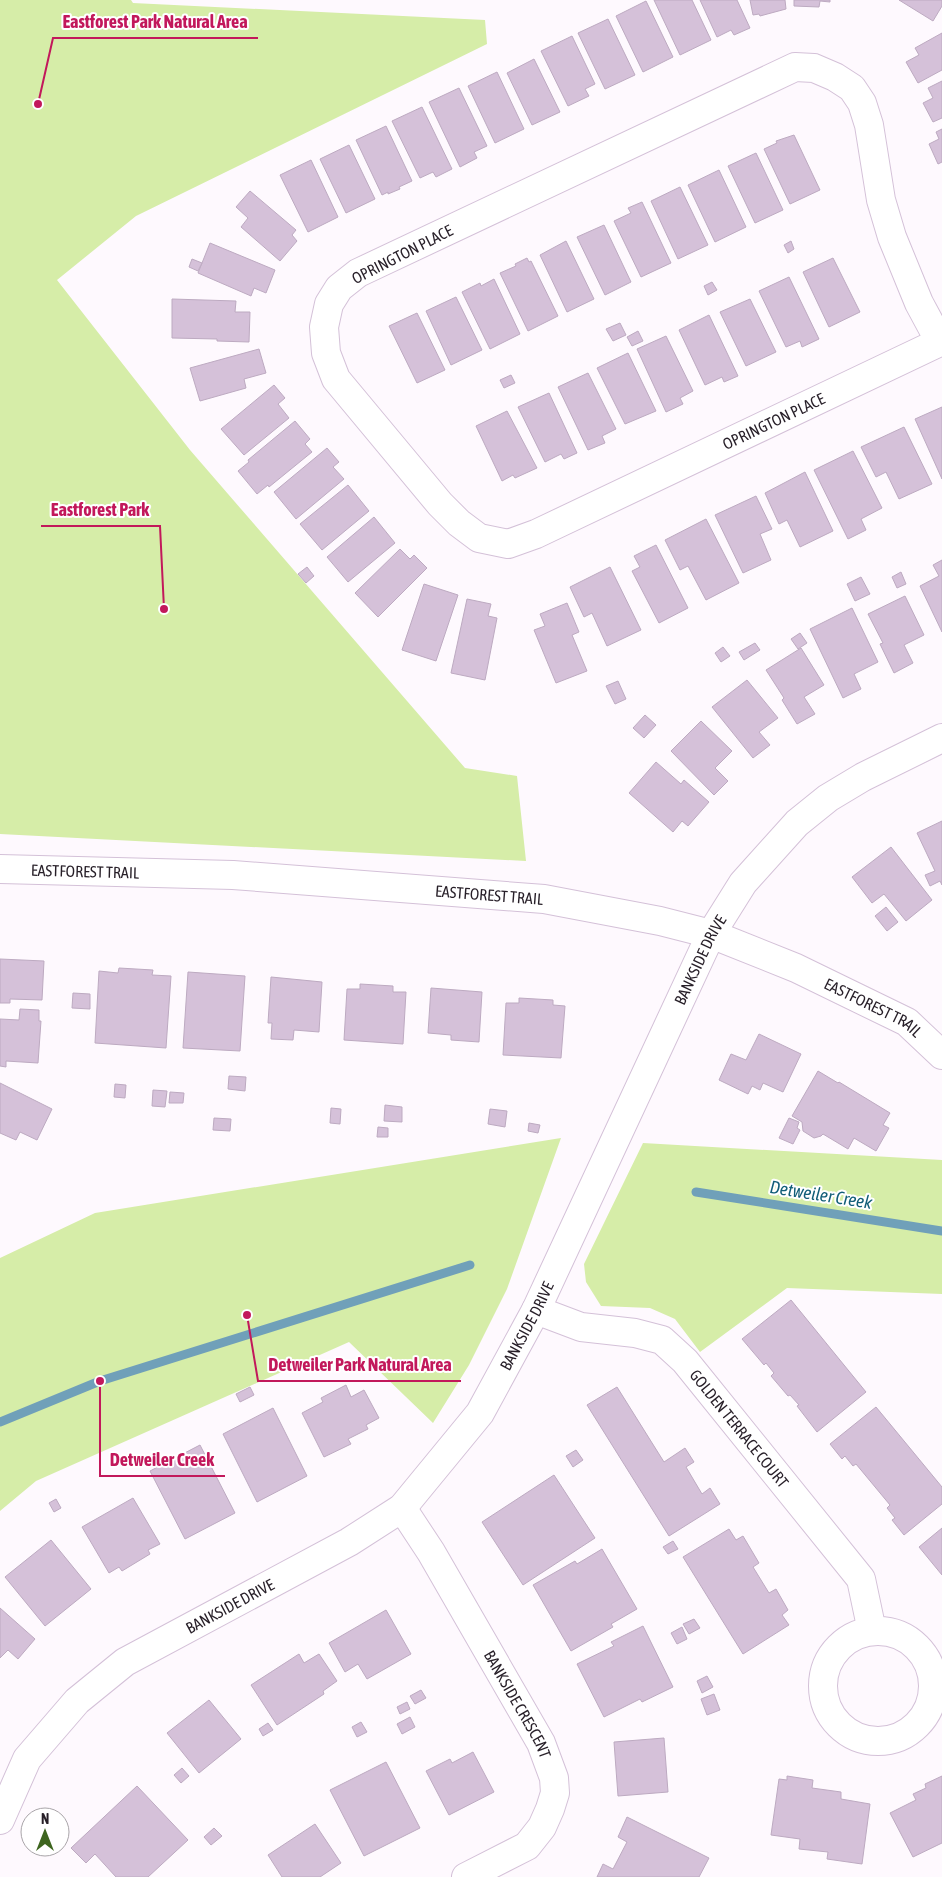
<svg xmlns="http://www.w3.org/2000/svg" width="942" height="1877" viewBox="0 0 942 1877" font-family="'Asap Condensed',sans-serif">
<style>
.green{fill:#d6eda8}
.lines{fill:none;stroke-linecap:round;stroke-linejoin:round}
.stream{stroke:#70a0b9;stroke-width:9}
.building{fill:#d5c1d9;stroke:#bdaac1}
.minor-casing{stroke:#d4c1d8;stroke-width:30}
.tertiary-casing{stroke:#d4c1d8;stroke-width:30}
.minor{stroke:#fff;stroke-width:28}
.tertiary{stroke:#fff;stroke-width:28}
.labels{text-anchor:middle;stroke-width:4;stroke-linejoin:round;paint-order:stroke}
.street-label{font-size:16px;fill:#271f28;stroke:#fff}
.water-label{font-size:18px;font-style:italic;fill:#125e78;stroke:#fff}
.leader{fill:none;stroke:#c2185b;stroke-width:2}
.callout-dot{fill:#c2185b;stroke:#fff;stroke-width:2}
.callout-label{font-size:18px;text-anchor:middle;font-weight:bold;fill:#c2185b;stroke:#fff;stroke-width:4;stroke-linejoin:round;paint-order:stroke}
</style>
<rect width="100%" height="100%" fill="#fef9fe"/>
<g class="green">
<path d="M0 0H131L133 3 485 20 487 44 136 216 57 280 190 450 465 768 517 776 526 861 0 834Z"/>
<path d="M561 1138 507 1289 469 1365 433 1423 349 1342 36 1481 0 1511V1258L95 1213Z"/>
<path d="M643 1143 942 1160V1294L787 1288 700 1352 675 1319 650 1308 601 1306 586 1282 584 1264Z"/>
</g>
<g class="lines">
<g class="stream">
<path d="M696 1192 942 1231"/>
<path d="M0 1422 100 1381 470 1265"/>
</g>
</g>
<g class="building">
<path d="M654 0H692L711 40 680 55Z"/>
<path d="M700 0H737L750 28 734 35 731 30 717 37Z"/>
<path d="M750 0H785L786 9 760 16 759 14 753 15Z"/>
<path d="M794 0H830V2L820 1 819 7 794 6Z"/>
<path d="M899 0H942V6L933 21Z"/>
<path d="M646 1 673 57 643 72 616 16Z"/>
<path d="M608 19 635 75 605 89 578 33Z"/>
<path d="M942 33V70L918 83 906 62 919 55 915 48Z"/>
<path d="M572 36 595 84 585 89 589 96 568 106 541 51Z"/>
<path d="M534 59 560 112 532 125 507 73Z"/>
<path d="M497 72 524 129 495 143 468 86Z"/>
<path d="M942 81V118L933 122 923 103 933 98 928 88Z"/>
<path d="M459 88 487 146 474 152 477 158 460 167 429 102Z"/>
<path d="M422 107 452 169 436 177 433 172 420 178 392 121Z"/>
<path d="M386 126 412 181 399 187 400 189 388 194V192L382 195 356 140Z"/>
<path d="M942 129V162L938 164 929 144 939 139 936 132Z"/>
<path d="M794 135 820 190 790 204 764 149 777 143 776 141Z"/>
<path d="M349 145 375 199 346 213 320 159Z"/>
<path d="M756 153 783 210 755 223 728 166Z"/>
<path d="M311 160 338 217 308 232 280 175Z"/>
<path d="M719 170 746 227 715 242 688 185Z"/>
<path d="M680 187 708 245 678 259 651 201Z"/>
<path d="M250 191 296 230 292 235 297 241 280 261 241 227 248 218 236 207Z"/>
<path d="M642 202 671 263 641 277 614 221 631 213 628 208Z"/>
<path d="M604 225 631 282 605 295 577 237Z"/>
<path d="M566 241 594 299 567 312 540 255Z"/>
<path d="M791 241 794 249 788 253 784 245Z"/>
<path d="M210 243 275 270 266 293 254 288 251 296 198 273Z"/>
<path d="M527 258 529 262 531 261 558 316 528 331 500 273 516 266 515 264Z"/>
<path d="M833 258 860 312 829 327 803 272Z"/>
<path d="M192 259 202 263 198 271 189 267Z"/>
<path d="M789 277 819 339 802 347 800 341 786 347 759 291Z"/>
<path d="M494 279 520 334 490 349 462 292 480 283 481 286Z"/>
<path d="M712 282 717 290 708 295 704 286Z"/>
<path d="M456 297 482 350 451 365 426 311Z"/>
<path d="M172 299 236 301 235 312H250L249 342 217 341V339L172 338Z"/>
<path d="M750 299 776 352 746 366 720 312Z"/>
<path d="M417 313 445 370 417 383 389 326Z"/>
<path d="M709 315 738 376 724 382 722 377 705 385 679 330Z"/>
<path d="M620 323 626 335 613 341 606 329Z"/>
<path d="M638 331 643 341 632 346 627 337Z"/>
<path d="M666 336 693 391 680 398 683 404 666 412 637 349Z"/>
<path d="M259 349 266 373 244 379 246 388 200 401 190 368Z"/>
<path d="M628 353 656 411 625 424 597 368Z"/>
<path d="M588 373 616 429 602 436 605 443 588 450 558 387Z"/>
<path d="M511 375 515 383 504 388 500 380Z"/>
<path d="M274 385 285 398 278 404 289 418 244 455 221 429Z"/>
<path d="M549 393 577 453 564 459 561 454 545 462 518 407Z"/>
<path d="M942 407V479L915 419Z"/>
<path d="M507 411 537 468 515 478 513 475 502 481 476 426Z"/>
<path d="M295 421 310 439 305 444 312 452 269 487 268 485 257 494 238 471 249 462 248 460Z"/>
<path d="M904 427 932 484 899 499 886 472 876 477 861 447Z"/>
<path d="M327 448 339 462 333 467 344 479 296 519 274 492Z"/>
<path d="M853 451 882 508 861 519 866 530 848 539 814 470Z"/>
<path d="M805 472 833 531 800 547 787 520 779 524 765 493Z"/>
<path d="M348 485 369 511 322 550 300 524Z"/>
<path d="M756 496 772 529 760 534 771 560 743 573 715 515Z"/>
<path d="M374 517 395 543 348 582 327 557Z"/>
<path d="M706 519 739 583 706 600 688 566 680 570 665 540Z"/>
<path d="M656 545 688 608 659 623 632 571 640 567 634 556Z"/>
<path d="M400 549 410 559 414 555 427 568 378 617 355 593Z"/>
<path d="M942 560V632L920 586 939 576 933 565Z"/>
<path d="M307 567 314 576 306 583 298 574Z"/>
<path d="M610 567 641 630 607 646 592 613 584 617 570 587Z"/>
<path d="M901 572 906 584 897 588 892 577Z"/>
<path d="M861 577 870 594 855 601 847 584Z"/>
<path d="M424 584 458 595 436 661 402 650Z"/>
<path d="M905 596 924 635 904 645 913 663 894 673 880 644 883 643 868 614Z"/>
<path d="M467 599 491 604 488 616 497 618 485 680 451 673Z"/>
<path d="M567 603 579 632 572 635 587 671 556 683 534 630 545 626 540 614Z"/>
<path d="M852 608 878 662 854 674 861 689 843 698 810 629Z"/>
<path d="M800 633 807 643 798 649 791 639Z"/>
<path d="M755 643 760 650 744 660 739 652Z"/>
<path d="M723 647 730 656 721 662 715 653Z"/>
<path d="M801 648 824 685 804 697 815 714 797 724 782 700 784 698 766 670Z"/>
<path d="M747 680 778 718 759 732 770 745 753 758 712 707Z"/>
<path d="M618 681 626 699 615 704 606 686Z"/>
<path d="M645 715 656 725 644 738 633 728Z"/>
<path d="M701 721 732 751 715 768 728 781 714 795 671 751Z"/>
<path d="M656 762 681 784 684 780 709 802 688 826 682 821 673 832 629 793Z"/>
<path d="M942 821V885L940 881 930 886 925 875 935 871 917 833Z"/>
<path d="M891 847 932 900 906 921 884 894 872 903 852 877Z"/>
<path d="M886 907 898 922 887 931 875 916Z"/>
<path d="M0 959 44 961 42 1000 10 999V1003H0Z"/>
<path d="M119 968 153 970 152 975 171 976 166 1048 95 1043 99 971 118 973Z"/>
<path d="M188 972 245 976 240 1051 183 1048Z"/>
<path d="M271 977 322 982 319 1032 294 1030 293 1040 271 1039 272 1023H268Z"/>
<path d="M360 984 393 986V992H406L403 1044 344 1040 347 989H360Z"/>
<path d="M431 988 482 992 479 1042 451 1040V1035L428 1033Z"/>
<path d="M73 993 90 994V1009L72 1008Z"/>
<path d="M519 998 553 1000V1005L565 1006 561 1058 503 1055 506 1003H519Z"/>
<path d="M20 1009 39 1010V1021H41L38 1063 6 1061V1067L0 1066V1019L19 1020Z"/>
<path d="M759 1034 801 1054 783 1092 763 1083 760 1090 752 1086 748 1094 719 1080 731 1054 746 1060Z"/>
<path d="M818 1071 838 1083 839 1082 890 1113 883 1125 889 1128 876 1151 854 1138 848 1149 823 1134 821 1136 814 1138 803 1131 802 1122 792 1116Z"/>
<path d="M229 1076 246 1077 245 1091 228 1089Z"/>
<path d="M0 1083 52 1109 37 1140 20 1132 16 1140 0 1133Z"/>
<path d="M115 1084 126 1085 125 1098 114 1097Z"/>
<path d="M153 1090 167 1091 165 1107 152 1106Z"/>
<path d="M170 1092 184 1093 183 1103H169Z"/>
<path d="M385 1105 402 1107V1122L384 1121Z"/>
<path d="M331 1108 341 1109 340 1124 330 1123Z"/>
<path d="M490 1109 507 1111 505 1127 488 1124Z"/>
<path d="M214 1118 231 1119 230 1131 213 1130Z"/>
<path d="M789 1118 799 1122 797 1128 800 1130 793 1144 779 1138Z"/>
<path d="M529 1123 540 1125 538 1133 528 1131Z"/>
<path d="M378 1127 388 1128V1137H377Z"/>
<path d="M791 1300 866 1392 817 1432 797 1406 799 1405 790 1395 788 1396 771 1376 774 1373 766 1363 764 1365 742 1339Z"/>
<path d="M346 1385 351 1397 364 1390 379 1418 366 1425 368 1429 348 1439 351 1444 324 1457 302 1413 323 1402 321 1398Z"/>
<path d="M250 1387 254 1395 240 1402 236 1394Z"/>
<path d="M617 1387 664 1462 685 1448 694 1462 686 1467 702 1494 710 1488 720 1504 669 1536 587 1405Z"/>
<path d="M876 1407 942 1487V1504L904 1535 892 1520 895 1518 887 1508 890 1505 856 1464 853 1466 845 1456 842 1459 830 1444Z"/>
<path d="M273 1408 307 1476 257 1502 223 1434Z"/>
<path d="M200 1445 235 1513 185 1539 150 1471Z"/>
<path d="M576 1450 583 1460 573 1467 566 1456Z"/>
<path d="M554 1475 595 1538 523 1585 482 1522Z"/>
<path d="M133 1498 160 1544 148 1550 150 1554 122 1571 119 1567 109 1573 82 1527Z"/>
<path d="M56 1499 61 1508 54 1512 49 1503Z"/>
<path d="M942 1528V1575L919 1547Z"/>
<path d="M729 1529 736 1540 743 1536 759 1563 753 1567 769 1593 776 1589 788 1610 782 1615 789 1625 743 1654 683 1557Z"/>
<path d="M51 1540 91 1589 45 1626 5 1577Z"/>
<path d="M673 1541 678 1549 668 1554 663 1547Z"/>
<path d="M602 1549 637 1609 611 1624 613 1627 571 1651 533 1585 575 1561 577 1564Z"/>
<path d="M0 1608 35 1639 18 1659 8 1650 0 1658Z"/>
<path d="M386 1610 411 1654 367 1679 358 1664 345 1672 329 1643Z"/>
<path d="M694 1619 700 1628 689 1634 683 1624Z"/>
<path d="M643 1626 673 1687 642 1702 640 1699 604 1717 577 1664 614 1646 611 1642Z"/>
<path d="M682 1627 687 1639 677 1644 671 1633Z"/>
<path d="M299 1654 304 1663 319 1654 337 1681 323 1691 324 1694 277 1725 251 1685Z"/>
<path d="M707 1676 713 1687 702 1693 697 1681Z"/>
<path d="M421 1690 426 1698 415 1704 410 1696Z"/>
<path d="M714 1694 720 1710 707 1715 701 1699Z"/>
<path d="M209 1700 241 1739 199 1773 167 1733Z"/>
<path d="M407 1702 410 1709 400 1714 397 1707Z"/>
<path d="M410 1717 415 1727 402 1734 397 1724Z"/>
<path d="M361 1722 367 1732 357 1737 352 1727Z"/>
<path d="M268 1723 273 1730 263 1736 259 1729Z"/>
<path d="M664 1738 668 1792 618 1796 614 1742Z"/>
<path d="M473 1752 494 1792 449 1815 426 1771 450 1759 452 1763Z"/>
<path d="M386 1762 420 1828 364 1856 330 1790Z"/>
<path d="M182 1768 189 1776 181 1783 174 1775Z"/>
<path d="M787 1776 813 1780 812 1788 841 1792V1799L870 1804 862 1864 827 1859 828 1852 799 1849 800 1839 771 1835 779 1779 787 1780Z"/>
<path d="M942 1776V1843L913 1857 890 1813 916 1800 913 1794 926 1788 925 1784Z"/>
<path d="M137 1786 188 1840 148 1877H116L95 1854 86 1863 71 1848Z"/>
<path d="M627 1817 709 1858 699 1877H597L603 1864 613 1869 627 1842 618 1837Z"/>
<path d="M315 1824 341 1863 320 1877H282L268 1855Z"/>
<path d="M214 1828 222 1836 211 1845 204 1837Z"/>
</g>
<g class="lines">
<defs>
<g id="minor">
<path id="s1" d="M940 342 919 303 892 237 881 200 869 125 862 103 852 88 835 77 814 68 795 67 358 273 339 288 329 304 324 327 326 353 336 379 440 504 459 523 479 538 508 544 536 534 942 341"/>
<path id="s2" d="M536 1310 581 1327 635 1333 662 1340 685 1361 861 1579 872 1631"/>
<path id="s3" d="M402 1508 431 1552 541 1743 554 1778 555 1793 550 1809 542 1827 527 1846 466 1877"/>
<circle cx="878" cy="1686" r="55"/>
<path id="s4" d="M0 1820 27 1759 77 1701 125 1662 349 1542 402 1508 480 1413 536 1310 711 934 743 883 797 823 828 798 863 777 942 738"/>
</g>
<g id="tertiary">
<path id="s5" d="M0 869 233 875 544 899 660 921 711 934 796 968 907 1022 942 1055"/>
</g>
</defs>
<use href="#minor" class="minor-casing"/>
<use href="#tertiary" class="tertiary-casing"/>
<use href="#minor" class="minor"/>
<use href="#tertiary" class="tertiary"/>
</g>
<g class="labels">
<g class="street-label">
<text transform="translate(402 254) rotate(-27)" y="6">OPRINGTON PLACE</text>
<text dy="6" stroke="none"><textPath href="#s1" startOffset="1474">OPRINGTON PLACE</textPath></text>
<text dy="6" stroke="none"><textPath href="#s5" startOffset="85">EASTFOREST TRAIL</textPath></text>
<text dy="6" stroke="none"><textPath href="#s5" startOffset="490">EASTFOREST TRAIL</textPath></text>
<text dy="6" stroke="none"><textPath href="#s4" startOffset="1149">BANKSIDE DRIVE</textPath></text>
<text dy="6" stroke="none"><textPath href="#s5" startOffset="894">EASTFOREST TRAIL</textPath></text>
<text dy="6" stroke="none"><textPath href="#s4" startOffset="744">BANKSIDE DRIVE</textPath></text>
<text dy="6" stroke="none"><textPath href="#s2" startOffset="248">GOLDEN TERRACE COURT</textPath></text>
<text dy="6" stroke="none"><textPath href="#s4" startOffset="324">BANKSIDE DRIVE</textPath></text>
<text dy="6" stroke="none"><textPath href="#s3" startOffset="228">BANKSIDE CRESCENT</textPath></text>
</g>
<g class="water-label">
<text transform="translate(821 1195) rotate(9)" y="6">Detweiler Creek</text>
</g>
</g>
<path class="leader" d="M38 104L53 38H258M164 609L160 526H41M247 1315L258 1381H461M100 1381L100 1476H225"/>
<g class="callout-dot">
<circle cx="38" cy="104" r="5"/>
<circle cx="164" cy="609" r="5"/>
<circle cx="247" cy="1315" r="5"/>
<circle cx="100" cy="1381" r="5"/>
</g>
<g class="callout-label">
<text x="155" y="28">Eastforest Park Natural Area</text>
<text x="100" y="516">Eastforest Park</text>
<text x="360" y="1371">Detweiler Park Natural Area</text>
<text x="162" y="1466">Detweiler Creek</text>
</g>
<g transform="translate(45 1832)"><circle r="24" fill="#ffffff" stroke="#a9a5a9"/>
<path d="M0-4L9 19L0 12L-9 19Z" fill="#3e651f"/>
<text y="-8" font-size="14" font-weight="bold" text-anchor="middle" fill="#271f28">N</text>
</g>
</svg>
